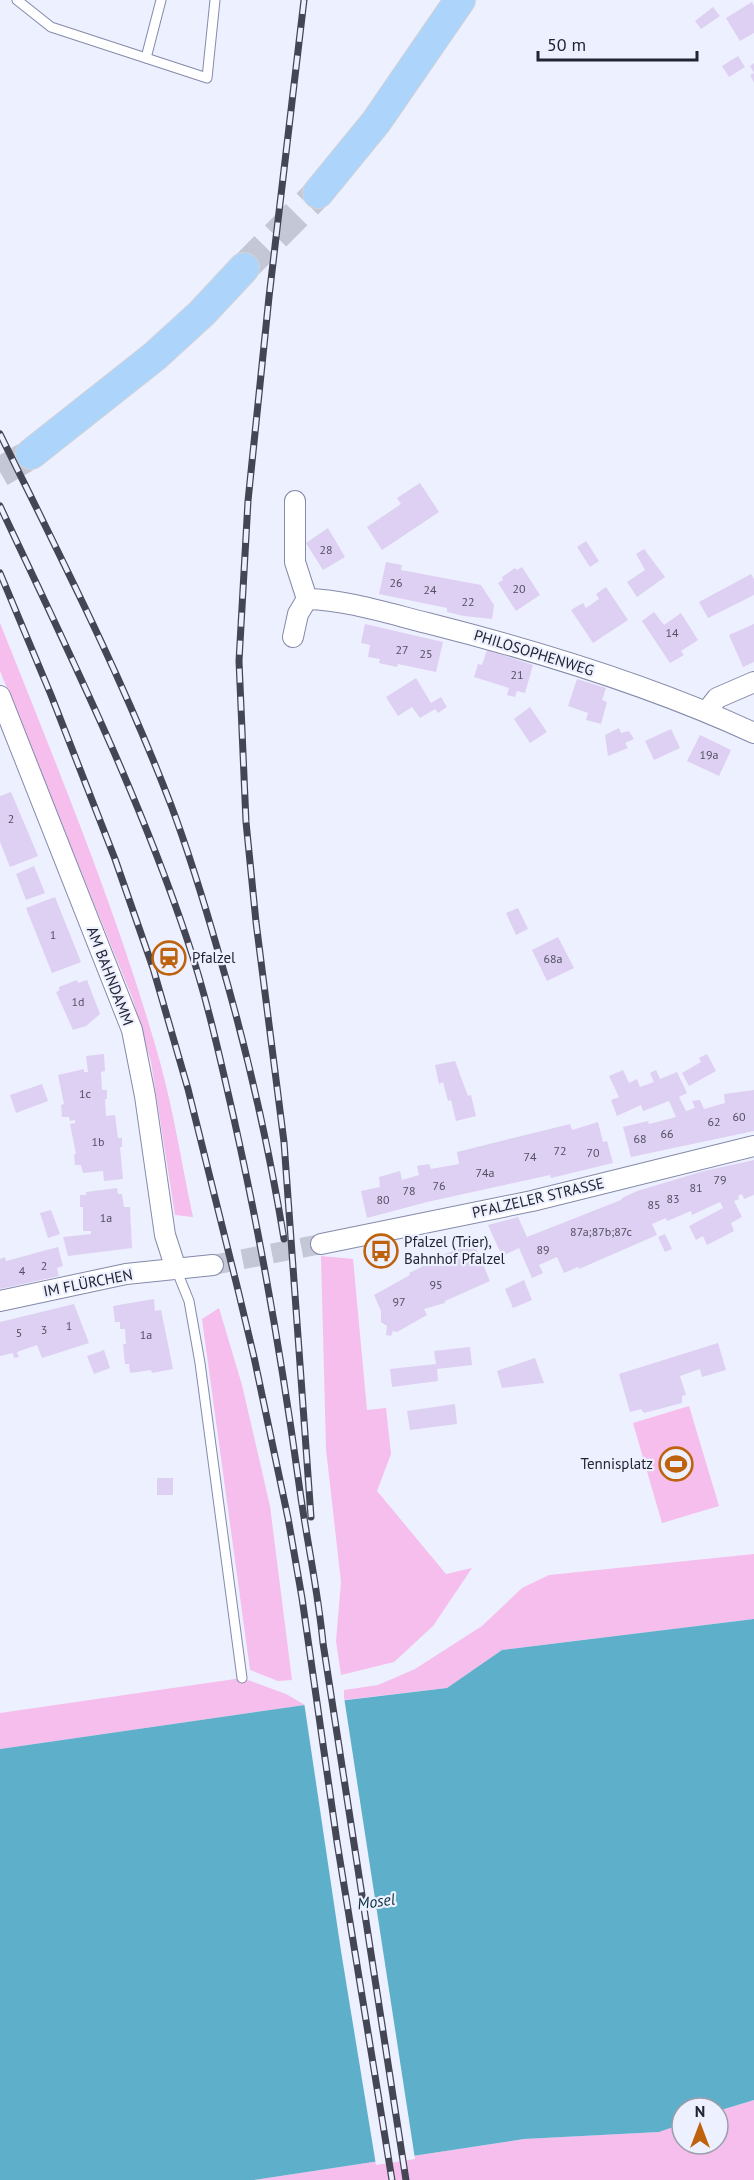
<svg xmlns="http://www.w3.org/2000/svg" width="754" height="2180" viewBox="0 0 754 2180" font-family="'PT Sans',sans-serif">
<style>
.green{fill:#f5beec}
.water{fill:#5eafca}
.pier{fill:#edf0ff}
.building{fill:#ded0f2}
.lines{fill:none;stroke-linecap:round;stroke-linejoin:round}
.minor-tunnel{stroke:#c4c7d6;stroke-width:20;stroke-dasharray:20 10;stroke-linecap:butt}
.primary-tunnel{stroke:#c4c7d6;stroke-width:30;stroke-dasharray:30 15;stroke-linecap:butt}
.service-casing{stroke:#848aaa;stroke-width:11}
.minor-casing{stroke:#848aaa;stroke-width:22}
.primary-casing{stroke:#d3d3d6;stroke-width:32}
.service{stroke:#fff;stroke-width:9}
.minor{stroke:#fff;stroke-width:20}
.primary{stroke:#add4fb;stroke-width:30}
.rail-casing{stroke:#444653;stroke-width:7}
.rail{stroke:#edf0ff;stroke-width:4.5;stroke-dasharray:14;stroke-linecap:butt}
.labels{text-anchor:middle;stroke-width:4.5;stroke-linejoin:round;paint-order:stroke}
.number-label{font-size:12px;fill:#514f61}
.street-label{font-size:15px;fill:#222431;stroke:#edf0ff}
.poi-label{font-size:15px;fill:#222431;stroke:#edf0ff;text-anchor:start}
.water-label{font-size:16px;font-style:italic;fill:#0b323e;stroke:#edf0ff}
</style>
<rect width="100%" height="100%" fill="#edf0ff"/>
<g class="green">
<path d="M0 623C57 767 118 912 160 1062 174 1113 182 1166 193 1217L175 1215 151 1062 132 997 0 671Z"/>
<path d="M321 1256 353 1259 367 1410 386 1408 391 1454 377 1491 446 1574 472 1568 433 1626 394 1662 341 1675 336 1641 341 1582 326 1449Z"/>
<path d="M219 1308 242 1385 270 1506 292 1680 278 1681 250 1670 202 1319Z"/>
<path d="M689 1406 719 1506 662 1523 633 1423Z"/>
<path d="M754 1554V1619L502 1650 447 1688 344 1700V1690L378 1685 415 1669 482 1626 522 1588 549 1575Z"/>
<path d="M242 1678 286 1694 305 1705 0 1749V1713Z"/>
<path d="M754 2100V2180H254L524 2139 659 2132 682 2124V2144H718V2111Z"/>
</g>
<path class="water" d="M754 1619V2100L718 2111V2108H682V2124L659 2132 524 2139 254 2180H0V1749L305 1705 447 1688 502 1650Z"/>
<path class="pier" d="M344 1697 415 2159 376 2165 341 1951 304 1702Z"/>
<g class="building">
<path d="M752 2 754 6V33L740 41 726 18Z"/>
<path d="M713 7 720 16 701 29 695 21Z"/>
<path d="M738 56 745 67 729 77 722 66Z"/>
<path d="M754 63V83L750 75 754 73 750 66Z"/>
<path d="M420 483 439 512 382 550 367 527 401 504 397 498Z"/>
<path d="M328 528 345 557 323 570 306 543Z"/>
<path d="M586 541 599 561 590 567 577 547Z"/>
<path d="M644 549 665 577 637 597 627 582 645 570 636 554Z"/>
<path d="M386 562 402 565 401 570 481 585 494 605 492 619 464 616 447 612V608L379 594Z"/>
<path d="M522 567 540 595 516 611 498 583 503 580 502 577 515 568 517 570Z"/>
<path d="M751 574 754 579V595L708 618 699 602Z"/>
<path d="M606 587 628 620 593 643 571 610 583 603 586 608 599 599 596 594Z"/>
<path d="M654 612 664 625 681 613 698 640 681 651 684 655 670 663 642 621Z"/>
<path d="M365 624 443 642 436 672 398 664 397 667 379 663 380 659 368 657 370 645 361 643Z"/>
<path d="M754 624V662L743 667 729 635Z"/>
<path d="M487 650 533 665 525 693 517 691 515 697 507 695 509 688 474 677 478 664 482 665Z"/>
<path d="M416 678 431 703 441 697 447 707 438 713 435 709 420 718 412 707 398 716 386 697Z"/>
<path d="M577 679 606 688 602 700 607 702 601 724 586 720 588 713 568 706Z"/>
<path d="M530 707 547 732 530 743 514 719Z"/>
<path d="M619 728 621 733 629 731 634 739 625 743 628 748 608 756 605 735Z"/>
<path d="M671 729 680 748 654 760 645 741Z"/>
<path d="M700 735 731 750 719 776 687 761Z"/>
<path d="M11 792 38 856 10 867 0 842V796Z"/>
<path d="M34 866 45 893 26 900 16 874Z"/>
<path d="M55 897 81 962 52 973 26 908Z"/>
<path d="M518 908 528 929 516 935 506 913Z"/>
<path d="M558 937 574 968 547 981 532 950Z"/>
<path d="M77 980 78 983 87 980 100 1014 86 1026 73 1030 56 992 59 991V987Z"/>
<path d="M104 1054 105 1071 101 1072 102 1090H107V1099H105L106 1116 115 1115 118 1138H122V1147H120L123 1179 104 1181 103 1171 83 1173 81 1165H75L74 1154H76L70 1124 75 1123V1120L70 1121 69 1117H62L61 1105 64 1104 58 1075 84 1069V1072H88L86 1056Z"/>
<path d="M707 1054 716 1071 689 1086 682 1073 701 1062 699 1058Z"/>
<path d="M455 1061 468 1096 471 1095 476 1116 456 1121 451 1100 448 1101 443 1082 439 1084 435 1065Z"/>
<path d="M623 1070 629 1083 637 1079 640 1087 654 1082 650 1073 656 1070 660 1079 677 1072 687 1093 679 1097 686 1111 695 1108 692 1101 700 1100 704 1109 725 1103 724 1094 754 1090V1131L631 1157 623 1127 648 1121 649 1124 676 1117 669 1101 643 1111 641 1105 617 1116 611 1100 619 1097 609 1076Z"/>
<path d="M42 1084 48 1101 16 1113 10 1095Z"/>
<path d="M598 1122 603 1142 607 1141 613 1163 551 1178 550 1175 427 1202 367 1218 361 1191 380 1187 379 1177 400 1171 402 1180 419 1175 417 1166 429 1164 431 1169 459 1164 457 1152 570 1124 572 1130Z"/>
<path d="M754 1160V1195L744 1199 742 1194 738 1196 739 1199 734 1201 742 1217 731 1223 734 1231 707 1245 703 1236 696 1240 689 1226 723 1208 720 1202 692 1215 691 1211 672 1219 667 1221 666 1218 652 1224 657 1235 579 1269 578 1267 564 1273 557 1257 539 1265 543 1273 532 1278 519 1248 502 1256 488 1225 518 1217 527 1237 621 1200 622 1198 637 1191 704 1171Z"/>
<path d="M117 1188 118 1194H122L124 1207H130L132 1248 68 1256 63 1237 91 1234V1231H83V1207H80V1195H86V1192Z"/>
<path d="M51 1210 60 1234 48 1238 40 1213Z"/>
<path d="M665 1234 672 1249 665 1252 658 1237Z"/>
<path d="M474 1243 490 1281 445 1301V1303L424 1309 427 1315 397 1332 393 1331 391 1336 386 1335 387 1326 381 1322V1311L374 1295 410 1275 409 1273 422 1267 421 1263Z"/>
<path d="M58 1247 63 1266 57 1268 59 1276 0 1289V1259L5 1257 6 1261Z"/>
<path d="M524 1280 532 1300 513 1308 505 1289Z"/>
<path d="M154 1299 155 1311 161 1310 173 1369 152 1373 151 1370 130 1373 129 1364H125L123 1344H126L125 1329H120V1322H115L113 1306Z"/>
<path d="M74 1304 89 1343 42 1358 37 1345 17 1352 19 1357 14 1358 13 1353 0 1356V1322Z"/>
<path d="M718 1343 726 1370 702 1377 700 1369 680 1376 686 1395 682 1396V1403L644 1413 641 1409 630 1412 619 1374Z"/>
<path d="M470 1347 472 1365 437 1369 438 1381 392 1387 390 1369 436 1364 434 1351Z"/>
<path d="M104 1350 110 1368 94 1374 87 1356Z"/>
<path d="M535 1358 544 1383 502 1388 497 1371Z"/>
<path d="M455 1404 457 1424 410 1430 407 1411Z"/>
<rect x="157" y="1478" width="16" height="17"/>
</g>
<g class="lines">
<path class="minor-tunnel" d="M213 1265 321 1244"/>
<g class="primary-tunnel">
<path d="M244 268 318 193"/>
<path d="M0 472 31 454"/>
</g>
<defs>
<g id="service">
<path d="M17 0 51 27 207 78 215 0"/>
<path d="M146 58 161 0"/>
<path d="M176 1269 189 1301 200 1363 242 1678"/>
</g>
<g id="minor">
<path d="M307 599C347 600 387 613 427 623 538 651 650 685 754 733"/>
<path d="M293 637 298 614 307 599 295 562V501"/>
<path d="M0 696 132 1030 145 1096 165 1235 176 1269"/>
<path d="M707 711 717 698 754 682"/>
<path d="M321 1244 532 1201 754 1146"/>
<path d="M0 1301 126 1274 213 1265"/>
</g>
<g id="primary">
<path d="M318 193 376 122 460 0"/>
<path d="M31 454 155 356 202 313 244 268"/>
</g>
</defs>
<use href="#service" class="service-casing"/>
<use href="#minor" class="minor-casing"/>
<use href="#primary" class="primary-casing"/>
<use href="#service" class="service"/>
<use href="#minor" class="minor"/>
<use href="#primary" class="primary"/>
<defs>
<g id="rail">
<path d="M304 0 269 297 248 501 239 661 246 822 256 922 284 1142 311 1517"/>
<path d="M0 434C60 556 122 677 171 805 189 853 204 902 218 951 246 1046 268 1141 284 1239"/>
<path d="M0 506C67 649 137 790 187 939 207 998 220 1058 234 1119 261 1239 282 1361 299 1484 306 1537 318 1590 323 1643L406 2180"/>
<path d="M0 573 51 695 115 859 153 968 188 1089 238 1290 254 1357 288 1518 302 1598 337 1842 392 2180"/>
</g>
</defs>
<use href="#rail" class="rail-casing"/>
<use href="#rail" class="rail"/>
</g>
<defs>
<symbol id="station-ring" viewBox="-11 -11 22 22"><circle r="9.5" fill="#edf0ff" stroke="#be620d" stroke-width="1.5"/><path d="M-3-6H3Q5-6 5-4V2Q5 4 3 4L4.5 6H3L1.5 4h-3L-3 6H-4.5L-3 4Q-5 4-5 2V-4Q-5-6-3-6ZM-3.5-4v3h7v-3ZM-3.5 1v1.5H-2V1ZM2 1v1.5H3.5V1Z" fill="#be620d"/></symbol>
<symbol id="bus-ring" viewBox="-11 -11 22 22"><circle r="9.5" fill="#edf0ff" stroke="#be620d" stroke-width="1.5"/><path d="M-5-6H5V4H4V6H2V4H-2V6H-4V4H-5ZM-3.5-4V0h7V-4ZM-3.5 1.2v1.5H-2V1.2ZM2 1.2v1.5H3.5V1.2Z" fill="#be620d"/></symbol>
<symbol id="stadium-ring" viewBox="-11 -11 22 22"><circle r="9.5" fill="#edf0ff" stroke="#be620d" stroke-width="1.5"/><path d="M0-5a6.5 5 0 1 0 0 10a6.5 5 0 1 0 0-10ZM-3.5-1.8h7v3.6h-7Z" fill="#be620d"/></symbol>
</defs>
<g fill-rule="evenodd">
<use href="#station-ring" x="150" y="939" width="38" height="38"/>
<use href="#bus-ring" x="362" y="1232" width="38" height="38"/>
<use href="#stadium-ring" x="657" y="1445" width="38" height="38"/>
</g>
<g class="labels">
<g class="number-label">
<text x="326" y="554">28</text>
<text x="396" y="587">26</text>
<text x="519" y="593">20</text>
<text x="430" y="594">24</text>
<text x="468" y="606">22</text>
<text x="672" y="637">14</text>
<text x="402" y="654">27</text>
<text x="426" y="658">25</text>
<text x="517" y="679">21</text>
<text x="709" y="759">19a</text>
<text x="11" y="823">2</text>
<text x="53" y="939">1</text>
<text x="553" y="963">68a</text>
<text x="78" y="1006">1d</text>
<text x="85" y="1098">1c</text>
<text x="739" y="1121">60</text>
<text x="714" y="1126">62</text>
<text x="667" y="1138">66</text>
<text x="640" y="1143">68</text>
<text x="98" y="1146">1b</text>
<text x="560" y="1155">72</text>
<text x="593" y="1157">70</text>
<text x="530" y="1161">74</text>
<text x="485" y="1177">74a</text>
<text x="720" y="1184">79</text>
<text x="439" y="1190">76</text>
<text x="696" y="1192">81</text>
<text x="409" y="1195">78</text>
<text x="673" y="1203">83</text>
<text x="383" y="1204">80</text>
<text x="654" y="1209">85</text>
<text x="106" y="1222">1a</text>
<text x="601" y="1236">87a;87b;87c</text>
<text x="543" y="1254">89</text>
<text x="44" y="1270">2</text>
<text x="22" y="1275">4</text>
<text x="436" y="1289">95</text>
<text x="399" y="1306">97</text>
<text x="69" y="1330">1</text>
<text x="44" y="1334">3</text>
<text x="19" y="1337">5</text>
<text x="146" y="1339">1a</text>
</g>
<g class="street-label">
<text transform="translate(534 653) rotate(17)" y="5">PHILOSOPHENWEG</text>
<text transform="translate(110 976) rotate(69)" y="5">AM BAHNDAMM</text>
<text transform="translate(538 1198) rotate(-13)" y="5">PFALZELER STRASSE</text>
<text transform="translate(88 1283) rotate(-11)" y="5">IM FLÜRCHEN</text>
</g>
<g class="poi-label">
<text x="192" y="963">Pfalzel</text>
<text x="404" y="1247">Pfalzel (Trier),<tspan x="404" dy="17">Bahnhof Pfalzel</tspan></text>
<text x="653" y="1469" text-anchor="end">Tennisplatz</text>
</g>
<g class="water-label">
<text transform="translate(376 1901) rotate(-8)" y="6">Mosel</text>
</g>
</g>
<g transform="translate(700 2126)"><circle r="28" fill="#edf0ff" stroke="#9c9ead" stroke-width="1.5"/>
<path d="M0-4.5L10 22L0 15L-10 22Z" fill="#be620d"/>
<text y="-9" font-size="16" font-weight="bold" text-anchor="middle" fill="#222431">N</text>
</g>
<path d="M538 51v9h159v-9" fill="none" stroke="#222431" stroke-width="3"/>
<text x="547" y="51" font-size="18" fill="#222431" stroke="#edf0ff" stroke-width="4.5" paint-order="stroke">50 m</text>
</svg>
